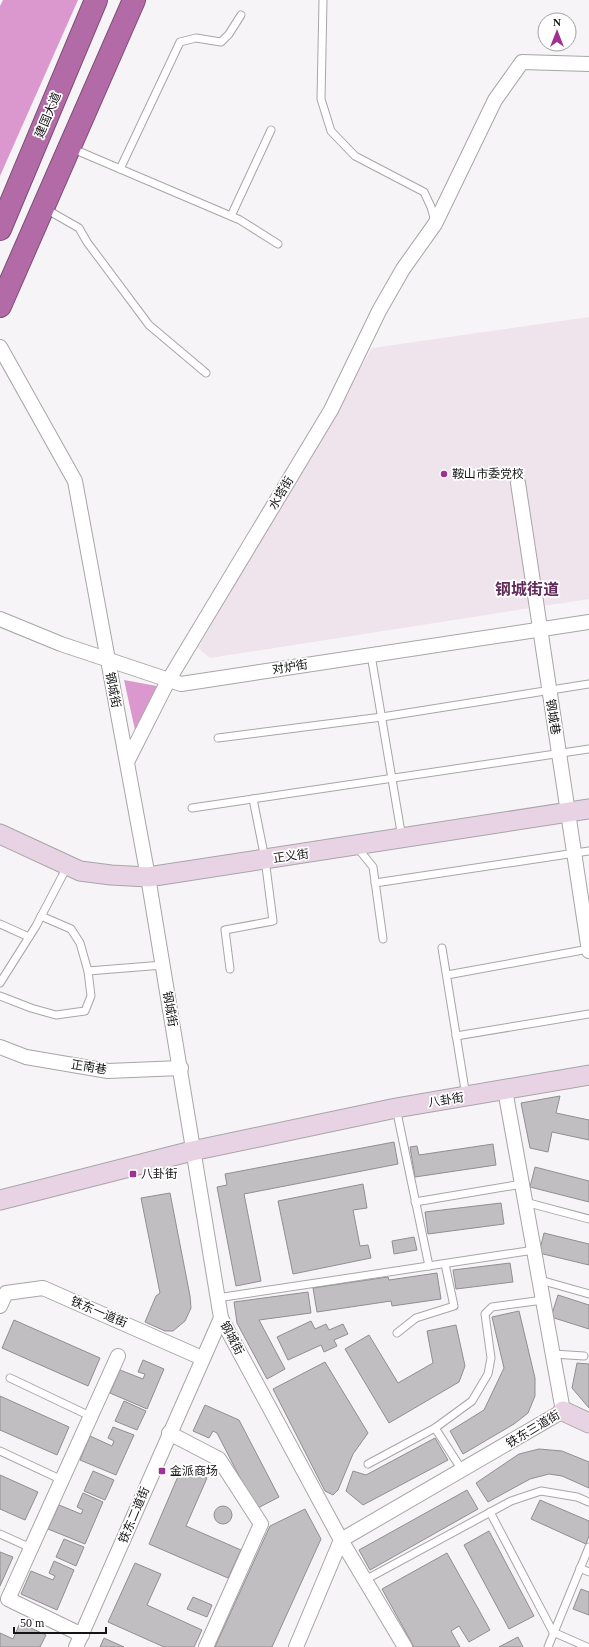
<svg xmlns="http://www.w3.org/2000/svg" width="589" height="1647" viewBox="0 0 589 1647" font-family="'Times New Roman','Noto Sans SC',serif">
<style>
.built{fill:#efe4ec}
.forest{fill:#da98ce}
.building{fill:#c1bec1;stroke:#918e91}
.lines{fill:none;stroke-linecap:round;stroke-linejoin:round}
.lane-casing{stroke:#a8a5a7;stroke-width:9}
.street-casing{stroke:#a8a5a7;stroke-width:16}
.secondary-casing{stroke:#a8a5a7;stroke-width:21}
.highway-casing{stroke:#7c4d74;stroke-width:24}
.lane{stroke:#fff;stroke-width:7}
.street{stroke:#fff;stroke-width:14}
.secondary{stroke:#e8d3e5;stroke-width:19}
.highway{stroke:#b36ba7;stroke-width:22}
.poi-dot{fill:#9e3191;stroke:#fff;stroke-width:1.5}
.labels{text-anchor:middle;stroke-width:3.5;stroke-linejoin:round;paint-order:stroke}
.street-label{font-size:12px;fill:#151414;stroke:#fff}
.poi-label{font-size:12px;fill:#151414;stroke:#fff;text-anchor:start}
.district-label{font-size:16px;font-weight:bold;fill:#612b59;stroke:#fff}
</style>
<rect width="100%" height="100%" fill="#f7f4f7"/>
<path class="built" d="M589 317V599L210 658 198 648 372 348Z"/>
<g class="forest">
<path d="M3 0H78L0 176V6Z"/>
<path d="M124 680 157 686 135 730Z"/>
</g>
<g class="building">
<path d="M560 1096 556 1113 589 1120V1140L552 1132 548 1152 530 1148 521 1103Z"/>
<path d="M394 1142 398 1164 244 1194 261 1281 236 1286 217 1187 227 1185 225 1174Z"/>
<path d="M493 1144 496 1165 415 1177 410 1147 417 1146 419 1155Z"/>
<path d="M535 1167 589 1181V1202L530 1187Z"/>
<path d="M363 1184 367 1208 353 1210 360 1246 368 1245 371 1258 293 1274 278 1201Z"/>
<path d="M170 1193 190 1296 191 1308 185 1321 173 1331H165L145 1322 156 1296 160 1293 141 1198Z"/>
<path d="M501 1203 504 1224 428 1234 425 1212Z"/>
<path d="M544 1233 589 1244V1265L539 1253Z"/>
<path d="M414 1237 417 1250 394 1254 392 1241Z"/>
<path d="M510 1263 513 1282 456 1289 453 1270Z"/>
<path d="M437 1273 441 1299 392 1306 391 1301 317 1312 313 1288 388 1277 389 1280Z"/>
<path d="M308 1292 311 1313 259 1320 285 1369 267 1379 237 1323 234 1302Z"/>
<path d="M558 1295 589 1305V1329L551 1317Z"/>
<path d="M519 1311 535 1378V1396L528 1413 514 1424 463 1454 450 1431 484 1410 504 1368 492 1317Z"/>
<path d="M14 1320 100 1358 88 1386 2 1348Z"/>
<path d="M311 1321 315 1329 326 1324 329 1330 343 1324 348 1334 334 1340 337 1346 324 1352 321 1345 288 1360 277 1337Z"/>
<path d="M456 1325 465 1366 459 1382 389 1423 345 1349 369 1335 398 1383 433 1363 427 1331Z"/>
<path d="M143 1360 164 1369 147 1409 110 1393 120 1370 143 1379 145 1374 138 1372Z"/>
<path d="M325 1362 368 1433 353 1454 338 1490 333 1495 325 1491 273 1389Z"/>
<path d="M577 1363 589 1364V1408L572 1388Z"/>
<path d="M0 1396 69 1427 57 1455 0 1430Z"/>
<path d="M124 1401 146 1411 137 1430 115 1421Z"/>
<path d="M205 1405 239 1420 279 1497 256 1509 217 1433 213 1431 209 1438 193 1431Z"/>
<path d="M113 1427 134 1435 116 1475 80 1460 90 1436 112 1446 114 1441 108 1438Z"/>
<path d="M435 1438 448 1460 363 1505 346 1491 353 1471 366 1475Z"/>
<path d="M539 1449 562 1451 589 1462V1488L562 1476 549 1474 530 1479 488 1502 476 1483 519 1454Z"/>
<path d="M182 1467 207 1478 186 1526 241 1550 228 1578 149 1544Z"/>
<path d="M93 1471 114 1480 105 1500 84 1491Z"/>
<path d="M0 1475 38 1492 25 1520 0 1509Z"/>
<path d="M467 1490 478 1509 370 1570 359 1550Z"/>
<path d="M83 1493 103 1502 85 1544 48 1529 59 1505 81 1514 83 1510 77 1507Z"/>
<path d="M540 1500 589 1521V1536L586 1544 531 1519Z"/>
<circle cx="223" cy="1515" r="9"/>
<path d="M305 1509 321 1539 272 1647H215L270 1526Z"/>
<path d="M489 1531 534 1616 509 1629 464 1545Z"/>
<path d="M64 1539 84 1547 76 1566 56 1557Z"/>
<path d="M0 1552 13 1557 0 1586Z"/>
<path d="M447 1553 490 1630 469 1642 459 1626 451 1631 460 1647H414L382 1589Z"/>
<path d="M54 1561 74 1570 57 1610 21 1594 31 1571 53 1580 55 1576 49 1573Z"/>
<path d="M135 1563 161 1574 147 1605 202 1630 194 1647H164L108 1622Z"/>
<path d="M581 1589 589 1592V1615L573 1609Z"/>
<path d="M193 1597 212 1605 207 1617 187 1609Z"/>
<path d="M20 1623 46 1635 40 1647H0V1633L13 1639Z"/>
<path d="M518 1637 523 1647H499Z"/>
<path d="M104 1638 124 1647H100Z"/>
</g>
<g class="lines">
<defs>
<g id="lane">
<path d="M323 0 321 99 331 131 355 156 424 192 431 207 435 221"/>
<path d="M71 148 240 220 278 244"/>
<path d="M120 169 180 42 196 38 221 42 229 34 241 15"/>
<path d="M44 208 79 228 87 242 149 325 206 373"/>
<path d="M231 216 271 130"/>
<path d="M371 655 402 838"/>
<path d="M218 738 382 717 589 684"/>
<path d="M192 808 589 749"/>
<path d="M356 846 373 867 383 939"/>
<path d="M375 883 589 851"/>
<path d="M0 924 29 937"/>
<path d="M442 948 466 1096"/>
<path d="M230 969 225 930 273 921 265 859 253 799"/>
<path d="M88 971 163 965"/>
<path d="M447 975 589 949"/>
<path d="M0 983 36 926 68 865"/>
<path d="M0 996 31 1008 56 1015 85 1011 91 996 88 971 80 943 71 929 41 916"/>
<path d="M456 1036 589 1014"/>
<path d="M396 1108 429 1266"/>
<path d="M415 1202 522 1184"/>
<path d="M525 1202 589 1219"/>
<path d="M540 1280 589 1294"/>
<path d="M217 1298 534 1250"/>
<path d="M397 1333 416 1318 454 1306 445 1264"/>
<path d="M553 1354 584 1356"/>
<path d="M10 1378 90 1416"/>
<path d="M435 1428 462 1470"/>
<path d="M0 1451 62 1480"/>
<path d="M368 1464 435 1428 472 1401 488 1374 491 1358 485 1314 492 1307 543 1300"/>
<path d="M490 1512 553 1632 587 1647"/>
<path d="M0 1534 31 1548"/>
<path d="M580 1568 589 1572"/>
<path d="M365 1580 511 1501 541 1491 577 1497 589 1502"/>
<path d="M548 1647 589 1547"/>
</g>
<g id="street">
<path d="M0 347 75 481 148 877 221 1318 341 1540 405 1647"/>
<path d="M518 483 589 951"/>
<path d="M0 619 61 644 181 684 589 622"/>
<path d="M127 762 168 681 331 410 379 311 403 269 435 224 495 100 522 62 589 64"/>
<path d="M0 1047 26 1057 108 1071 181 1068"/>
<path d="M0 1306 6 1293 43 1288 202 1358"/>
<path d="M169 1433 219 1459 261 1524 206 1647"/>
<path d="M82 1635 8 1599 118 1356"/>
<path d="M76 1647 221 1318"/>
<path d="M296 1647 341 1540 563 1411 505 1090"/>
</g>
<g id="secondary">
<path d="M0 834 80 871 111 875 148 877 589 809"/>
<path d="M0 1200 192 1151 396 1108 589 1075"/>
<path d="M563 1411 589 1423"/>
</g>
<g id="highway">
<path d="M0 229 96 0"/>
<path d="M0 306 134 0"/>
</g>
</defs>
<use href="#lane" class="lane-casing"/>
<use href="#street" class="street-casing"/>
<use href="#secondary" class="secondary-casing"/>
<use href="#highway" class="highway-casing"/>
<use href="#lane" class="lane"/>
<use href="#street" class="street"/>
<use href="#secondary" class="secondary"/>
<use href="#highway" class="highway"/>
</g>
<g class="poi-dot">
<circle cx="444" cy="474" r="4"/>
<rect x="129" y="1170" width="8" height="8" rx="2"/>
<rect x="158" y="1467" width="8" height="8" rx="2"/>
</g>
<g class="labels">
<g class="street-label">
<text transform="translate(48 115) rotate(-67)" y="4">建国大道</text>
<text transform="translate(281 493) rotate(-59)" y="4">水塔街</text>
<text transform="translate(290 667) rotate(-9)" y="4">对炉街</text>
<text transform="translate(113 690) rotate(79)" y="4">钢城街</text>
<text transform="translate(553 717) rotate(81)" y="4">钢城巷</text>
<text transform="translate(291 856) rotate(-8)" y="4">正义街</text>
<text transform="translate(170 1009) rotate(80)" y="4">钢城街</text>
<text transform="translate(89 1067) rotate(9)" y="4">正南巷</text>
<text transform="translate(446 1100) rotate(-9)" y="4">八卦街</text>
<text transform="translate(99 1312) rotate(23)" y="4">铁东一道街</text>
<text transform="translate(232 1338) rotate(62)" y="4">钢城街</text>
<text transform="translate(533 1429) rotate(-31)" y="4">铁东三道街</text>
<text transform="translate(134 1515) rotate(-67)" y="4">铁东二道街</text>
</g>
<g class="poi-label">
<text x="452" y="478">鞍山市委党校</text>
<text x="141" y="1178">八卦街</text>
<text x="170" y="1475">金派商场</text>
</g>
<g class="district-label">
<text x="527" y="595">钢城街道</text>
</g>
</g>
<g transform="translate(557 32)"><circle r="19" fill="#ffffff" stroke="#a1a1a1"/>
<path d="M0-3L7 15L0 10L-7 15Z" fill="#9e3191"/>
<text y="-6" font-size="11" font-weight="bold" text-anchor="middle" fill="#151414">N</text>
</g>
<path d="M14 1627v6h92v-6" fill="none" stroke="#151414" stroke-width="2"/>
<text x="20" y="1627" font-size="12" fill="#151414" stroke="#ffffff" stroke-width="3" paint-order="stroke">50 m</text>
</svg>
